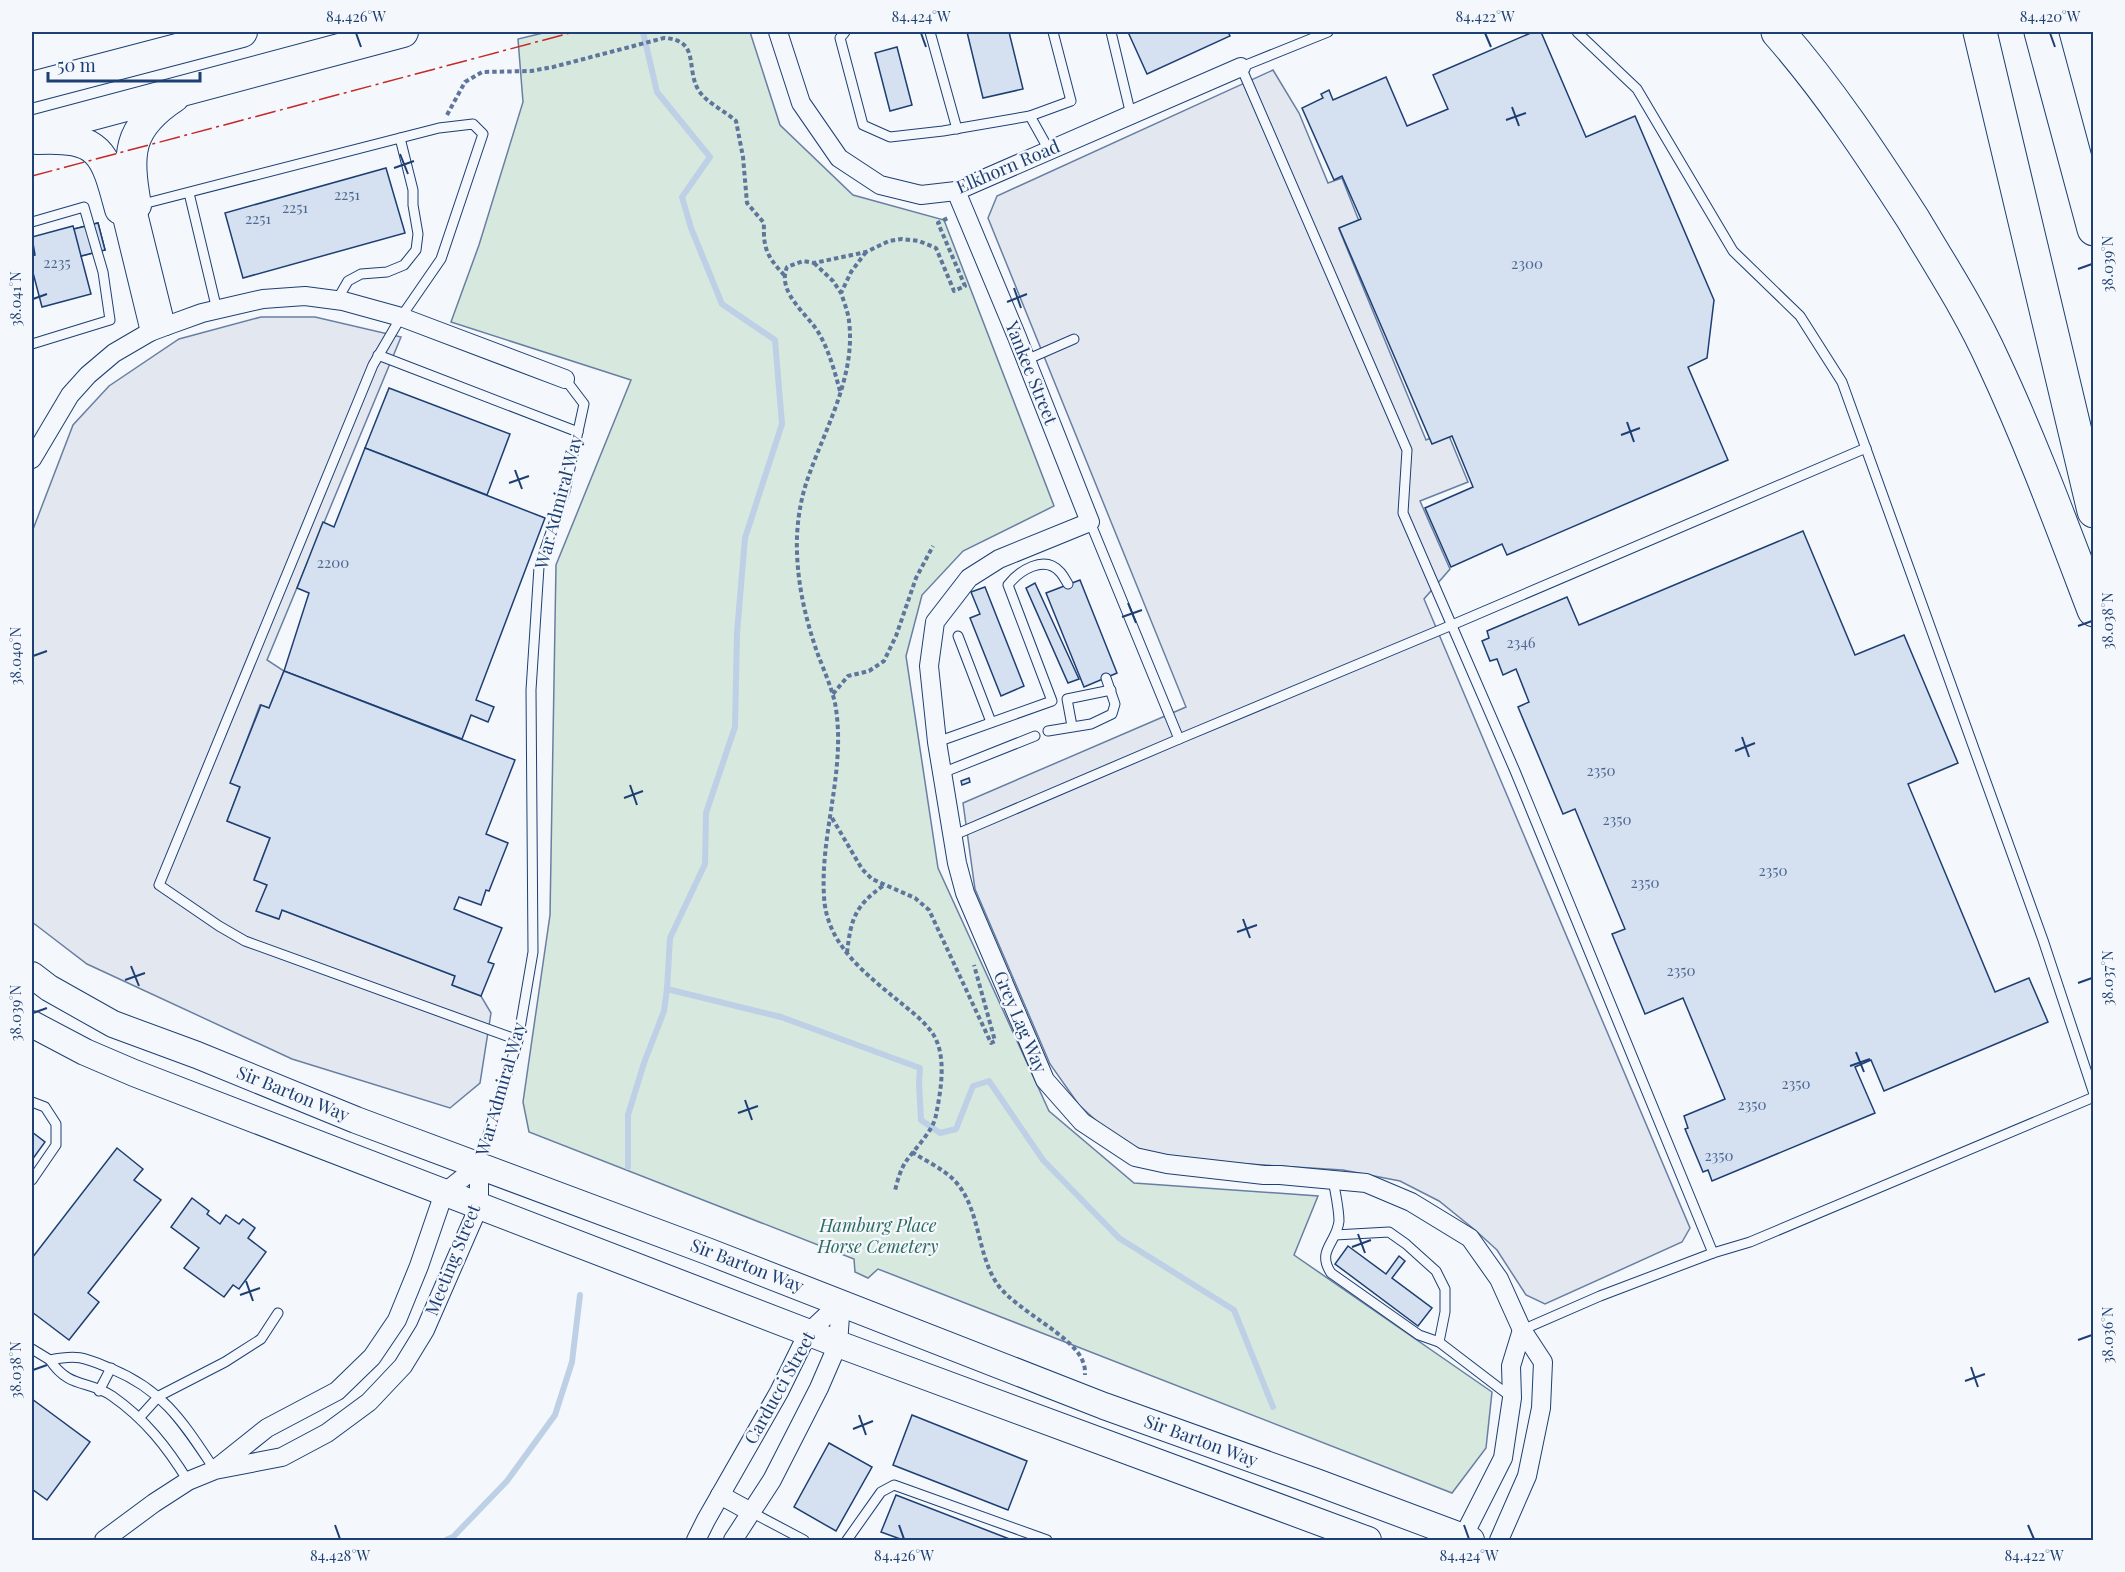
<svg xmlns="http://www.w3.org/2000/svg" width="2125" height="1572" viewBox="0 0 2125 1572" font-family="'Playfair Display',serif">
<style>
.green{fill:#d7e8df;stroke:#687fa3;stroke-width:1.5}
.parking{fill:#e3e8f0;stroke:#687fa3;stroke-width:1.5}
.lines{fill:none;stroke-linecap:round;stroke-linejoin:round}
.stream{stroke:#bed0e5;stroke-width:6}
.building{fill:#d5e0f0;stroke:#1d3f73;stroke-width:1.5}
.service-casing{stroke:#1d3f73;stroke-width:11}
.minor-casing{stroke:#1d3f73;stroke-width:20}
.secondary-casing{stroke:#1d3f73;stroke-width:28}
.trunk-casing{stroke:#1d3f73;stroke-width:32}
.motorway-casing{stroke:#1d3f73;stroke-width:35}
.path{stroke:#5e769c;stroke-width:4;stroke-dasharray:4.5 3;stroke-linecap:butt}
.service{stroke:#f4f7fb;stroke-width:9}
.minor{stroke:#f4f7fb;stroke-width:18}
.secondary{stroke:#f4f7fb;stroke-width:26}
.trunk{stroke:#f4f7fb;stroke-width:30}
.motorway{stroke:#f4f7fb;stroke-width:33}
.power{stroke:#c62828;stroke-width:1.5;stroke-dasharray:21 4.5 3 4.5;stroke-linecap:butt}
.ticks{fill:none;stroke:#1d3f73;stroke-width:2}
.labels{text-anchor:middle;stroke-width:4.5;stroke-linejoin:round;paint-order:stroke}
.number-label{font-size:15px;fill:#4b6792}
.street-label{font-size:18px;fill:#1d3f73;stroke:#f4f7fb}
.park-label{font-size:18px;font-style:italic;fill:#2c6c60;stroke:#f4f7fb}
.neatline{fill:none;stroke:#1d3f73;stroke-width:2}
.ticks-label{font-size:15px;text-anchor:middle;fill:#1d3f73}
</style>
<rect width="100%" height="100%" fill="#f4f7fb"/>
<path class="green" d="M547 32H750L780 125 853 195 944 220 1054 506 963 551 922 595 906 656 938 868 1049 1111 1134 1183 1318 1196 1294 1255 1492 1392 1486 1448 1452 1493 878 1269 868 1278 855 1272 854 1259 529 1132 523 1102 550 915 556 565 631 380 451 322 479 245 523 102 518 39Z"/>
<g class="parking">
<path d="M1273 70 1299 113 1328 183 1342 178 1359 221 1339 229 1426 440 1447 431 1468 482 1420 501 1450 569 1424 599 1690 1228 1682 1242 1545 1304 1526 1295 1497 1250 1475 1230 1439 1201 1400 1181 1343 1170 1215 1162 1148 1153 1112 1135 1079 1105 1050 1064 975 889 963 803 1186 707 988 218 997 196Z"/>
<path d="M261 317H315L401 337 267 660 284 671 269 708 260 705 231 782 240 787 227 821 270 838 254 879 267 885 257 911 278 919 282 910 455 976 452 985 481 996 491 1013 480 1083 450 1108 292 1059 87 964 32 922V532L73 425 109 386 179 339Z"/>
</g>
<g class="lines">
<g class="stream">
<path d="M643 32 657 92 710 157 682 197 691 228 722 304 775 340 782 424 745 538 737 633 735 727 706 813 705 864 670 938 667 989 781 1017 920 1068 919 1083 921 1120 940 1133 956 1129 973 1086 989 1081 1043 1160 1119 1238 1234 1310 1273 1407"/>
<path d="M628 1167V1115L644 1063 664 1011 667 989"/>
<path d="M446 1540 453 1537 507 1481 555 1415 572 1362 580 1295"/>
</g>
</g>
<g class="building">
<path d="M967 32H1009L1023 89 983 98Z"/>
<path d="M1128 32H1228L1230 36 1147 74Z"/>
<path d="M1533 32H1541L1586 137 1635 116 1714 300 1707 358 1688 367 1728 460 1507 555 1502 544 1451 567 1425 508 1473 487 1452 436 1432 444 1339 228 1361 219 1342 176 1334 180 1302 108 1323 98 1321 94 1329 90 1333 100 1386 77 1407 126 1448 109 1433 75Z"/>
<path d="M897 47 912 105 890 111 875 53Z"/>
<path d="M386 168 405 233 243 278 225 213Z"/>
<path d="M98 223 105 250 81 256 91 294 42 307 32 269V256L35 255 32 237 73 226 74 229Z"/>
<path d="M98 223 105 250 81 256 74 229Z"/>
<path d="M389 388 510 434 487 495 365 448Z"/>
<path d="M365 448 545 518 476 700 494 707 488 722 471 715 462 739 284 671 309 593 297 588 323 522 334 527Z"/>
<path d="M1803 531 1855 655 1904 635 1958 763 1908 784 1995 992 2029 978 2048 1022 1884 1091 1871 1060 1855 1067 1875 1113 1712 1181 1708 1170 1703 1172 1685 1129 1688 1128 1684 1116 1725 1099 1683 998 1645 1014 1612 934 1625 929 1575 809 1563 814 1518 707 1529 702 1516 669 1503 675 1497 659 1490 661 1482 641 1489 638 1487 631 1567 597 1579 625Z"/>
<path d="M1080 580 1117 673 1084 687 1046 593Z"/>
<path d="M1035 583 1079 679 1068 683 1026 588Z"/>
<path d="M985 587 1024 686 1001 696 970 618 980 614 971 592Z"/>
<path d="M284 671 515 760 486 834 508 843 489 891 486 890 481 905 459 897 454 909 502 928 488 962 494 964 481 996 452 985 455 976 282 910 279 919 256 911 267 885 254 880 270 838 227 821 240 787 230 783 261 705 269 708Z"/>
<path d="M969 778 970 782 962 785 961 781Z"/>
<path d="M32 1132 45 1142 32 1160Z"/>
<path d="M117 1148 143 1169 134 1180 161 1200 88 1293 99 1302 69 1340 32 1312V1258Z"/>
<path d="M192 1198 209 1211 207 1214 220 1224 226 1215 239 1224 243 1219 255 1228 248 1238 266 1252 239 1289 233 1285 224 1297 184 1268 199 1248 171 1227Z"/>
<path d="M1348 1246 1386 1274 1399 1256 1405 1261 1392 1278 1432 1308 1418 1326 1335 1264Z"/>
<path d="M32 1399 90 1442 47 1500 32 1489Z"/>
<path d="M912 1415 1027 1461 1008 1510 893 1465Z"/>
<path d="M829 1443 872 1467 836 1531 794 1507Z"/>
<path d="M896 1495 1012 1540H903L881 1532Z"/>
</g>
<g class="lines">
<defs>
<g id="service">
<path d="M845 32 840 38 863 125 890 137 943 131 1030 116 1071 101 1053 32"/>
<path d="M930 32 957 129"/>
<path d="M1111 32 1131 115"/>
<path d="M1328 32 1241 67 1407 450 1403 513 1515 771 1713 1253 1600 1296 1522 1330"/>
<path d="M1577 32 1637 89 1733 251 1800 316 1842 382 2043 940 2094 1094"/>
<path d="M1030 116 1049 150"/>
<path d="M189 193 217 310"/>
<path d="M139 205 439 128 473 124 483 134 441 259 401 317 373 365 159 885 219 926 245 941 518 1040"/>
<path d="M32 222 84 207 103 272 110 320 32 344"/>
<path d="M337 300 348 281 361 274 387 272 404 265 416 250 418 234 413 205V190L400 138"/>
<path d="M378 355 578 432"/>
<path d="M1026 360 1074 339"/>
<path d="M958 636 991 722"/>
<path d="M1072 726 1067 699 1111 690"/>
<path d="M1048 731 1091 724 1112 714 1115 704 1106 678"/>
<path d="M1179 739 1452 625 1866 448"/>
<path d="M937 742 1052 701 1008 585C1019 571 1044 554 1060 572 1063 575 1066 581 1068 584"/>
<path d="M942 773 1035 736"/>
<path d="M952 836 1179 739 1090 522"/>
<path d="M32 1102 45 1107 56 1124V1145L32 1180"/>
<path d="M479 1163 518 1040 533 952 531 690 539 567 565 491 584 404 565 379"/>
<path d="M1333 1179C1335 1192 1339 1208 1339 1221 1337 1243 1316 1250 1331 1273L1419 1335 1439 1342 1511 1397"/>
<path d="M1335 1235 1389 1232 1406 1244 1436 1271 1445 1289V1312L1439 1342"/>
<path d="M1713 1253 1750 1242 2094 1097"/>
<path d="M32 1349 50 1360"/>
<path d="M99 1391 111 1368"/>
<path d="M140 1417 159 1396 225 1362 261 1339 278 1313"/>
<path d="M188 1481C167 1447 145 1419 112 1396 89 1380 69 1389 50 1360 79 1354 85 1358 112 1369 165 1391 184 1424 215 1470"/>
<path d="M751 1512 804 1540"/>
<path d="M847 1540 881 1492 894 1485 1047 1540"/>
</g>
<g id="minor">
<path d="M778 32 801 103 839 158 880 185 921 195 956 191 1241 67"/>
<path d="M956 191 1017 337 1090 522 999 559 969 578 935 622 929 666 937 742 957 863 965 893 1045 1080 1082 1122 1135 1157 1167 1164 1264 1175H1280L1366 1183 1411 1202 1470 1238 1499 1279 1522 1330 1543 1362 1541 1408 1527 1476 1499 1540"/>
<path d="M136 205 166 326"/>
<path d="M120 209 150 332"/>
<path d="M32 459 70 395 88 375 114 353 150 332 166 326 202 313 263 299 305 296 343 301 401 317 565 379"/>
<path d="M218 1467 267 1428 337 1391 372 1357 397 1320 419 1266 444 1193 479 1165"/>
<path d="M720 1495 751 1512"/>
<path d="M104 1540 154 1503 188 1481 215 1470 282 1457 327 1433 369 1402 403 1366 425 1330 479 1206V1165"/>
<path d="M696 1540 706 1520 779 1392 808 1333 841 1302"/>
<path d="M733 1540 772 1480 819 1388 838 1344 841 1302"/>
<path d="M1463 1540V1537L1503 1458 1512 1398 1511 1366 1522 1330"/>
</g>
<g id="secondary">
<path d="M32 975 49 988 113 1024 197 1055 356 1120 707 1251 1104 1406 1316 1482 1471 1540"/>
<path d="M32 1024 85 1052 134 1073 838 1344 1368 1540"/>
</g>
<g id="trunk">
<path d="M32 87 242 32"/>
<path d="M32 131 403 32"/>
<path d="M37 139C100 136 105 152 120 209"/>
<path d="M136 205C127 154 127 128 174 97"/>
</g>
<g id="motorway">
<path d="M1778 32C1829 90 1871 154 1913 219 1941 266 1971 312 1993 361 2031 442 2062 526 2094 610"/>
<path d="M1980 32 2094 511"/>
<path d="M2041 32 2094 229"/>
</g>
</defs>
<use href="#service" class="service-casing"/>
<use href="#minor" class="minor-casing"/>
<use href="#secondary" class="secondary-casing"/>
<use href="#trunk" class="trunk-casing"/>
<use href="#motorway" class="motorway-casing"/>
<g class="path">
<path d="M447 115 465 82 482 72 531 71 553 67 664 38C701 40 685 69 699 91 707 103 725 111 736 121L743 157 747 203 764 223C763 249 767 256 784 275"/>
<path d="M866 252 851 272 841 293C844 302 848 312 849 321 856 375 826 427 809 475 800 499 796 527 797 552 798 587 806 620 817 652 823 668 831 686 835 703 847 769 820 832 824 896 826 945 867 975 901 1003 912 1012 925 1022 933 1034 947 1056 941 1090 936 1115 933 1132 914 1149 905 1163 900 1171 897 1182 895 1191"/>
<path d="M814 263 833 281 841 293"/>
<path d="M840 391C835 373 830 354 821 337 810 315 776 294 787 267L803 261 814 263 866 252 889 241 902 239 919 241 936 248 954 291 965 286 938 223 948 218"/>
<path d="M833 694 848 676 869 671 884 661 896 636 916 578 933 546"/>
<path d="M832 818 862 869 872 879 915 898 929 910 991 1043 995 1041 974 965"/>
<path d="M847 953C851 918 855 906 884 885"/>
<path d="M912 1152C926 1161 943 1169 954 1180 981 1208 976 1254 998 1285 1017 1311 1074 1336 1083 1362 1085 1366 1085 1371 1085 1375"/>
</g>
<use href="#service" class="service"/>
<use href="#minor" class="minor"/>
<use href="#secondary" class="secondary"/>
<use href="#trunk" class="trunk"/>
<use href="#motorway" class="motorway"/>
<path class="power" d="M32 176 574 32"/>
</g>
<path class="ticks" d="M356 33 361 47M921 33 926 47M1485 33 1491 47M2050 33 2055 47M1512 107 1519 126M1506 120 1526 113M400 154 408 174M394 168 414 161M2078 269 2092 264M1014 288 1021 308M33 299 47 294M1007 302 1027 294M1627 422 1634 442M1621 435 1640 428M515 470 522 489M509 483 529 476M1128 603 1136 623M1122 617 1142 610M2078 626 2092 621M33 656 47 651M1742 737 1749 757M1735 751 1755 743M630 785 637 805M624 798 643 791M1243 919 1250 938M1237 932 1257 925M131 966 139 986M125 980 145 973M2078 983 2092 978M33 1013 47 1008M1856 1052 1864 1072M1850 1066 1870 1059M745 1100 752 1120M738 1113 758 1106M1358 1234 1365 1253M1352 1247 1371 1240M246 1281 253 1301M240 1295 260 1288M2078 1340 2092 1335M1971 1367 1978 1387M33 1370 47 1365M1965 1381 1985 1374M859 1415 866 1435M853 1429 873 1421M335 1525 340 1539M899 1525 904 1539M1464 1525 1469 1539M2028 1525 2034 1539"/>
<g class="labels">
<g class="number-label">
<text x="347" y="200">2251</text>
<text x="295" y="213">2251</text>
<text x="258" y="224">2251</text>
<text x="57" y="268">2235</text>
<text x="1527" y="269">2300</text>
<text x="333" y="568">2200</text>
<text x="1521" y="648">2346</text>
<text x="1601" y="776">2350</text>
<text x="1617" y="825">2350</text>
<text x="1773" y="876">2350</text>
<text x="1645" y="888">2350</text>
<text x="1681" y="976">2350</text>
<text x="1796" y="1089">2350</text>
<text x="1752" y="1110">2350</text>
<text x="1719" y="1161">2350</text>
</g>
<g class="street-label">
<text transform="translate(1008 167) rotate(-23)" y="6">Elkhorn Road</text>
<text transform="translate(1031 373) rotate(68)" y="6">Yankee Street</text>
<text transform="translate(559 502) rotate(-75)" y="6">War Admiral Way</text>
<text transform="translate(1020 1022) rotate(67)" y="6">Grey Lag Way</text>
<text transform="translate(501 1089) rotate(-74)" y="6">War Admiral Way</text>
<text transform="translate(293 1094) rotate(22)" y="6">Sir Barton Way</text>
<text transform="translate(453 1260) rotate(-68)" y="6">Meeting Street</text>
<text transform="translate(747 1266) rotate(21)" y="6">Sir Barton Way</text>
<text transform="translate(780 1388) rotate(-61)" y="6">Carducci Street</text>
<text transform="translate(1201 1441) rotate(20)" y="6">Sir Barton Way</text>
</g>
<g class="park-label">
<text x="878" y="1232">Hamburg Place<tspan x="878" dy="21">Horse Cemetery</tspan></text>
</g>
</g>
<rect width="2125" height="1572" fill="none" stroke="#f4f7fb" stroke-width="66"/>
<path d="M48 72v9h152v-9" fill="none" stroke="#1d3f73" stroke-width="3"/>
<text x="57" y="72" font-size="18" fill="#1d3f73" stroke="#f4f7fb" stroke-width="4.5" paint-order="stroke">50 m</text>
<rect x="33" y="33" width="2059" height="1506" class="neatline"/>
<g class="ticks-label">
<text x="356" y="22">84.426°W</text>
<text x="921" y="22">84.424°W</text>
<text x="1485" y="22">84.422°W</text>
<text x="2050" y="22">84.420°W</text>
<text transform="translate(2108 264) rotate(-90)" y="5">38.039°N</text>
<text transform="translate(16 299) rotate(-90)" y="5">38.041°N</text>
<text transform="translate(2108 621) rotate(-90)" y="5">38.038°N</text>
<text transform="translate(16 656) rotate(-90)" y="5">38.040°N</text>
<text transform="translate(2108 978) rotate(-90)" y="5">38.037°N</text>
<text transform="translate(16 1013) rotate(-90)" y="5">38.039°N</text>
<text transform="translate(2108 1335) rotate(-90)" y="5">38.036°N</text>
<text transform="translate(16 1370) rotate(-90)" y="5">38.038°N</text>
<text x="340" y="1561">84.428°W</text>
<text x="904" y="1561">84.426°W</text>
<text x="1469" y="1561">84.424°W</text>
<text x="2034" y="1561">84.422°W</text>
</g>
</svg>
